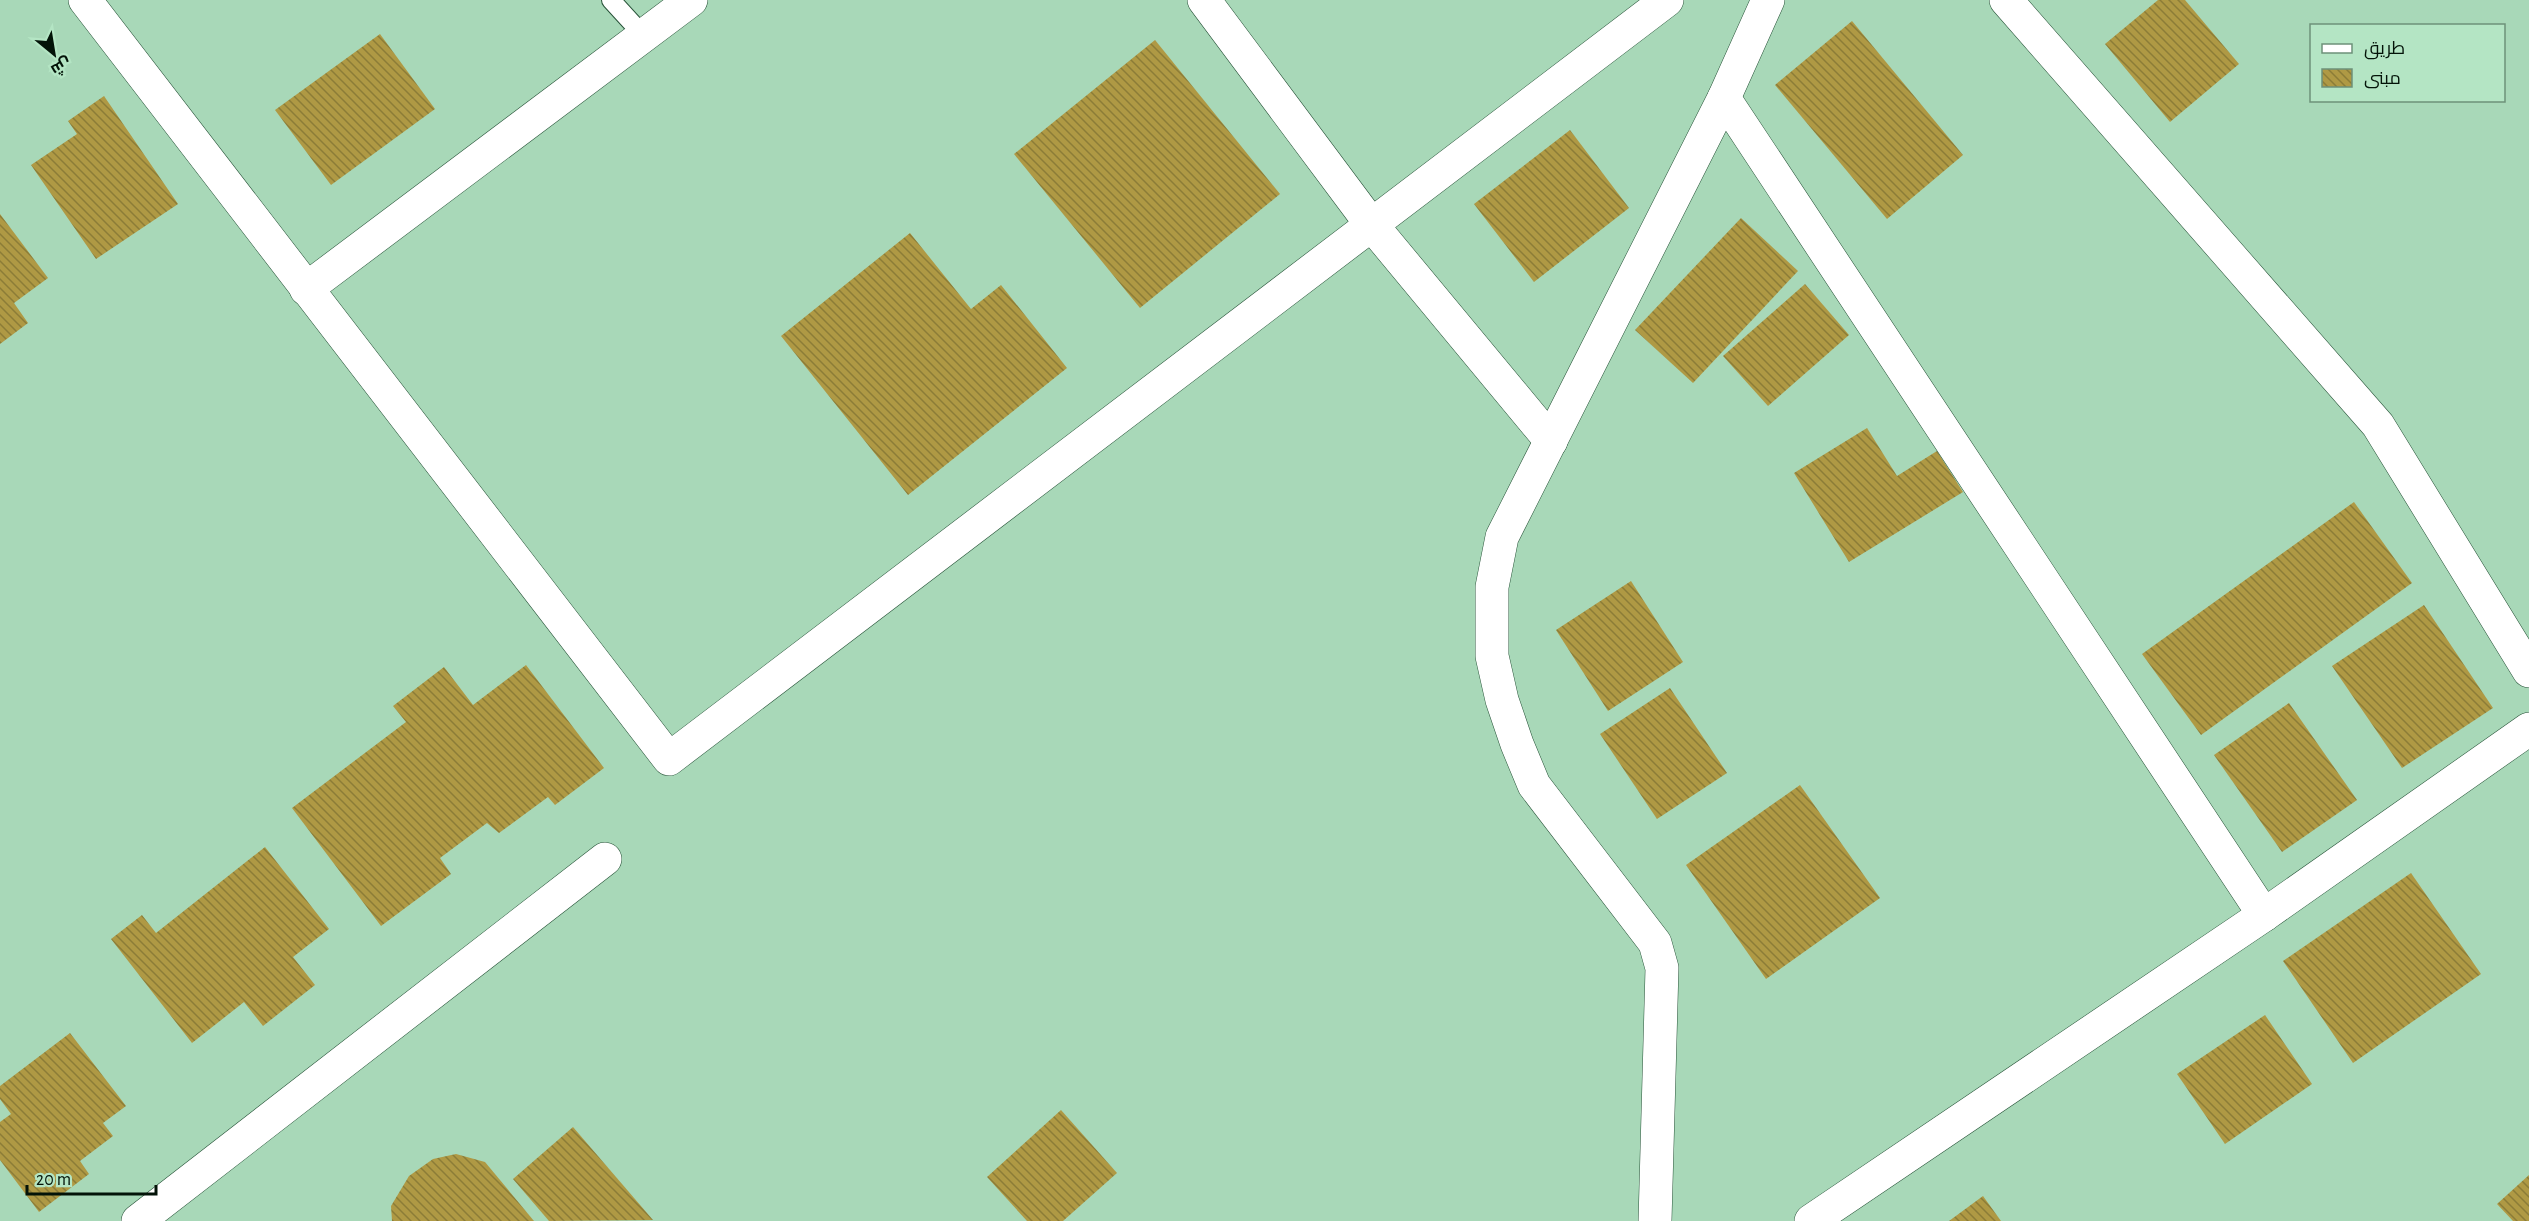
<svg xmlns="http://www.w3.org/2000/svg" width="2529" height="1221" viewBox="0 0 2529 1221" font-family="'Alegreya Sans',Cairo,sans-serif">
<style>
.building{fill:url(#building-back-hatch)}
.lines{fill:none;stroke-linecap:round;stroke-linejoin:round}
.lane-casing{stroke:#275338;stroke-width:20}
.street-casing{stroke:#275338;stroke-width:34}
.lane{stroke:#fff;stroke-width:18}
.street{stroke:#fff;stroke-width:33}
</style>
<defs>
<pattern id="building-back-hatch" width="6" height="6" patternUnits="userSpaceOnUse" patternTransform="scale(1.5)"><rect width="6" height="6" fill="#af9944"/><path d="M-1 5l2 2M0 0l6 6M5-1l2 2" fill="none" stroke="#8c7c37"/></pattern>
</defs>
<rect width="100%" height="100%" fill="#a8d8b8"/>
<g class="building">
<path d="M2158 0H2185L2239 64 2170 122 2105 44Z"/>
<path d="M1852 21 1963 155 1887 219 1775 85Z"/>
<path d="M380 34 435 109 331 185 275 110Z"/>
<path d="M1155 40 1280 194 1140 308 1014 154Z"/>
<path d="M104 96 178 204 96 259 31 165 77 134 68 121Z"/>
<path d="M1570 130 1629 208 1534 282 1474 204Z"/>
<path d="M0 214 48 278 14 303 28 323 0 344Z"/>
<path d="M1741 218 1798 271 1693 383 1635 330Z"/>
<path d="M910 233 971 309 1001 285 1067 368 908 495 781 336Z"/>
<path d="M1805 284 1849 335 1768 406 1723 356Z"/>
<path d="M1867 428 1897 476 1937 451 1963 492 1849 562 1794 473Z"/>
<path d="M2354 502 2412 583 2201 735 2142 654Z"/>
<path d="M1631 581 1683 662 1608 711 1556 630Z"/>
<path d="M2424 605 2493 708 2402 768 2332 666Z"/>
<path d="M526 665 604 768 555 805 548 797 499 833 487 823 440 858 451 874 381 926 292 808 406 722 393 706 444 667 473 705Z"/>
<path d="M1670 688 1727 773 1657 819 1600 734Z"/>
<path d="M2289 703 2357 800 2282 852 2214 755Z"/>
<path d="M1800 785 1880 898 1766 979 1686 865Z"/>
<path d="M265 847 329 929 293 957 315 985 263 1026 244 1002 192 1043 111 939 142 915 156 933Z"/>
<path d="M2411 873 2481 974 2353 1063 2283 961Z"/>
<path d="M2265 1015 2312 1084 2225 1144 2177 1074Z"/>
<path d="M70 1033 126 1106 103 1123 113 1136 80 1161 89 1174 39 1212 0 1160V1122L11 1114 0 1099V1086Z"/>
<path d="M1061 1110 1117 1173 1063 1221H1027L987 1177Z"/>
<path d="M573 1127 653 1220 549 1221 513 1179Z"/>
<path d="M456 1154 485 1162 534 1221H392L391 1206 409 1176 433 1159Z"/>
<path d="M2529 1175V1221H2513L2497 1204Z"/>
<path d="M1983 1196 2001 1221H1949Z"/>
</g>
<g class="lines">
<defs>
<path id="lane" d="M611 0 643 35"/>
<g id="street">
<path d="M85 0 669 759 1667 0"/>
<path d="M1204 0 1371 224 1551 441"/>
<path d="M2006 0 2378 425 2529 671"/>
<path d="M1724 98 2264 915"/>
<path d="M306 289 691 0"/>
<path d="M138 1221 605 859"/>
<path d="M1655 1221 1662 968 1655 943 1534 785 1517 744 1502 700 1492 656V587L1502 537 1724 98 1768 0"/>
<path d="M1811 1221 2264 915 2529 729"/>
</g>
</defs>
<use href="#lane" class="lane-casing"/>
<use href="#street" class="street-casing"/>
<use href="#lane" class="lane"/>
<use href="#street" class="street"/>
</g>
<rect x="2310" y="24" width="195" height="78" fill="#b4e5c4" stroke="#6d9179" stroke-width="1.5"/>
<rect x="2322" y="44" width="30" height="9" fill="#ffffff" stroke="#6d9179" stroke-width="1.5"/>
<text x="2364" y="54" font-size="18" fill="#031308">طريق</text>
<rect x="2322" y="69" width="30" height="18" fill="url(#building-back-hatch)" stroke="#6d9179" stroke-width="1.5"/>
<text x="2364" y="84" font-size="18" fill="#031308">مبنى</text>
<g transform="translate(54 54) rotate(150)" stroke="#b4e5c4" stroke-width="4.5" paint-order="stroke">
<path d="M0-4.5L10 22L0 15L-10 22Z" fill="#031308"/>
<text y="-9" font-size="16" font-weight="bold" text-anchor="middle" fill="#031308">ش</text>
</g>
<path d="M27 1185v9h129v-9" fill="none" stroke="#031308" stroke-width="3"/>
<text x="36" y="1185" font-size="18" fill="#031308" stroke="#b4e5c4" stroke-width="4.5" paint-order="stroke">20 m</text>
</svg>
